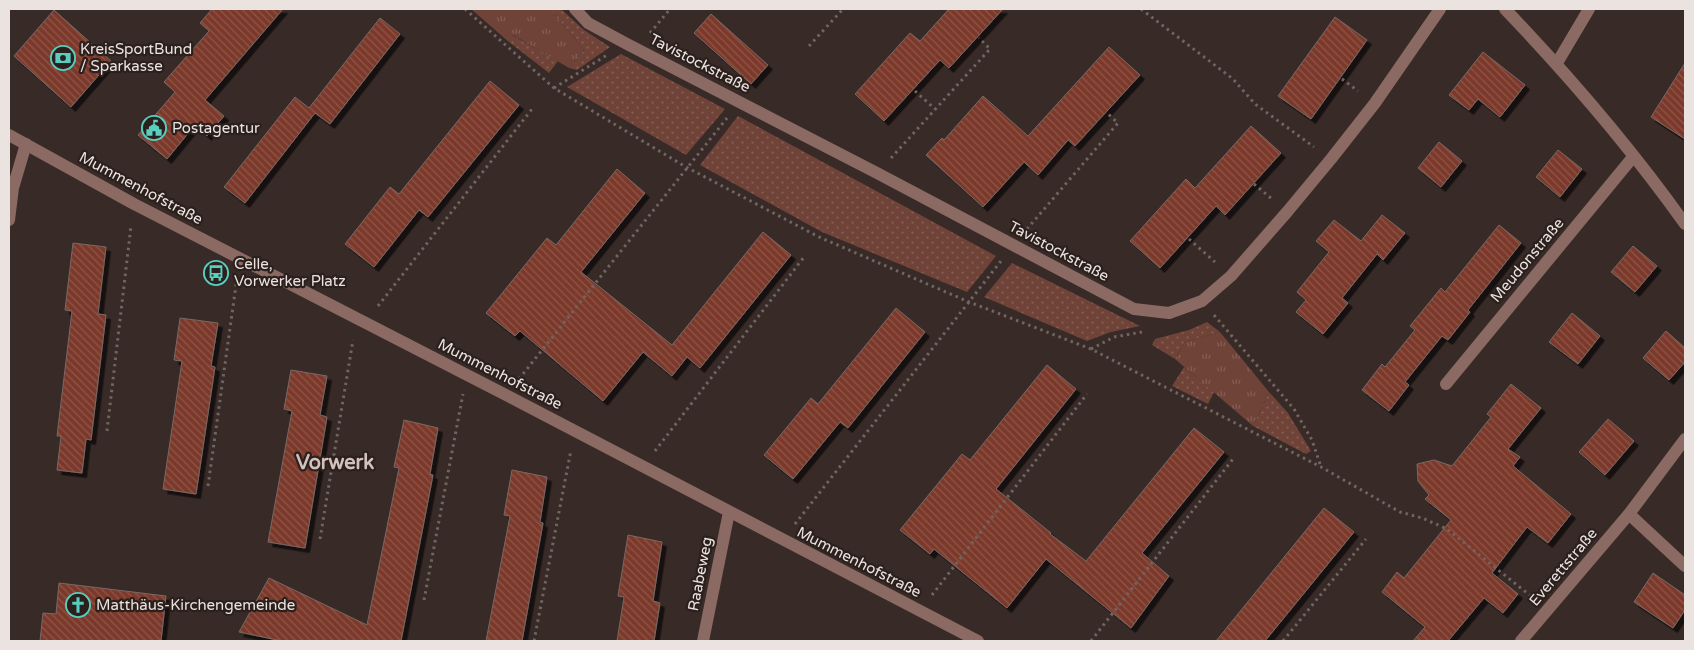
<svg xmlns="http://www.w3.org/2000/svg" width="1694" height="650" viewBox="0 0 1694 650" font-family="'Varela Round',sans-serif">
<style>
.grass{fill:url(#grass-dots)}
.park{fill:url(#park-tufts)}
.building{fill:url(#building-back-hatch);stroke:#786965;filter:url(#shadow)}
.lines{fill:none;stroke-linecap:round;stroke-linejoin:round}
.path{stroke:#706562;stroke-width:3;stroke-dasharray:2.5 4;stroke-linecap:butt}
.minor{stroke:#8a6a62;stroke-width:12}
.labels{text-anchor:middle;stroke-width:4.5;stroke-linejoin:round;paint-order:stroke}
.poi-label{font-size:15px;fill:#ebe3e0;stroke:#2c201d;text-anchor:start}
.street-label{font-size:15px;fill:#ebe3e0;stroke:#2c201d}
.district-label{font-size:20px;font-weight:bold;fill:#d2c1bd;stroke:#2c201d}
</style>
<defs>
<pattern id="grass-dots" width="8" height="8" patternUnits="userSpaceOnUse" patternTransform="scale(1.25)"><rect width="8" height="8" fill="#704338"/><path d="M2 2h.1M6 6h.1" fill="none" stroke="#855e54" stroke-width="1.8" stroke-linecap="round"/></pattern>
<pattern id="park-tufts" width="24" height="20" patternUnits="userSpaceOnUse" patternTransform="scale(1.25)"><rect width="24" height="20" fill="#704338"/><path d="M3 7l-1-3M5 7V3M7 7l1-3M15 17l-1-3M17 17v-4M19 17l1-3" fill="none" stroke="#855e54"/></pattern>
<pattern id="building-back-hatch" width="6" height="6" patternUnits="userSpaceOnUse" patternTransform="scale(1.25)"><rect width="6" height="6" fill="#7b392a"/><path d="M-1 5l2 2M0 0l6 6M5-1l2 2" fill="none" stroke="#8e5649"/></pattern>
<filter id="shadow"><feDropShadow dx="4.5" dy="4.5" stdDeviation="0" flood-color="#0009"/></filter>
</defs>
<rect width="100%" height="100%" fill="#372a27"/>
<g class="grass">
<path d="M550 9H561L584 30 610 47 577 70 569 68 584 50Z"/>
<path d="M512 35 558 61 549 73 509 42Z"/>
<path d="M621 54 725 109 686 155 567 87Z"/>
<path d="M738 116 996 256 967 292 822 232 700 165Z"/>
<path d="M1012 263 1140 326 1111 332 1087 341 984 297Z"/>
<path d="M1207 322 1220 332 1185 342 1175 359 1152 345 1155 339 1189 330Z"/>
<path d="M1184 367 1214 392 1208 404 1172 386Z"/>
<path d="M1269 392 1288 413 1311 451 1306 454 1253 426Z"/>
</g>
<g class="park">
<path d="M471 9H550L584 50 569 68 513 35 509 42Z"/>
<path d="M1220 332 1269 392 1253 426 1175 359 1185 342Z"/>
</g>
<g class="building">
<path d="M212 9H283L205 100 224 116 207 136 195 125 167 159 138 135 175 92 164 82 209 31 200 23Z"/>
<path d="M949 9H1003L949 68 940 60 884 121 855 94 910 33 920 41Z"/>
<path d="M54 10 111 61 71 107 14 56Z"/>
<path d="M711 14 768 65 751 84 694 33Z"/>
<path d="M1335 17 1367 40 1311 119 1278 96Z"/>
<path d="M380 18 400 34 330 124 315 113 245 203 224 187 295 97 309 108Z"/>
<path d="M1109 47 1140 75 1075 146 1068 140 1038 175 1024 162 983 207 926 155 942 138 944 140 983 96 1028 136Z"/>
<path d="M1483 52 1525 85 1500 117 1478 99 1469 110 1449 95Z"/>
<path d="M1685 63V139L1651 117Z"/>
<path d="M490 81 519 105 428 217 419 210 374 267 345 244 390 187 399 194Z"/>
<path d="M1251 126 1281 153 1225 215 1216 206 1160 268 1130 241 1186 179 1195 188Z"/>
<path d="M1439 142 1462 161 1441 187 1418 168Z"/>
<path d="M1558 150 1582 169 1560 197 1536 177Z"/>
<path d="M617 169 645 193 581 272 672 345 763 232 791 255 700 368 687 357 672 376 643 352 603 401 520 331 515 336 486 313 547 238 556 245Z"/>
<path d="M1382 215 1405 233 1383 260 1377 254 1342 298 1348 303 1323 334 1296 312 1306 300 1297 292 1329 252 1316 241 1334 220 1361 241Z"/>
<path d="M1499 225 1521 243 1468 310 1470 312 1448 340 1442 336 1405 382 1409 385 1389 411 1362 390 1382 364 1385 367 1415 330 1410 326 1441 288 1445 292Z"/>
<path d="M73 243 106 247 98 314 106 315 91 440 86 439 82 473 57 470 61 436H57L72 311 65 310Z"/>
<path d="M1633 246 1657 266 1635 292 1611 272Z"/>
<path d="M896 308 925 332 848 428 840 422 793 479 764 455 811 398 818 404Z"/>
<path d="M1572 313 1600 336 1578 364 1549 342Z"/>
<path d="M180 318 218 323 211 366 215 367 196 494 163 489 182 361 174 360Z"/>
<path d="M1666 331 1685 348V362L1669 380 1643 358Z"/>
<path d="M1047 365 1076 389 996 489 1051 533 1050 534 1086 561 1194 428 1224 452 1142 553 1169 576 1131 628 1046 559 1007 608 934 549 930 554 900 530 962 454 970 460Z"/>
<path d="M291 370 327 376 320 415 327 417 305 548 268 542 292 411 284 409Z"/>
<path d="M1511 384 1541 408 1508 449 1520 457 1513 466 1571 514 1548 543 1527 527 1492 573 1518 594 1503 613 1484 598 1448 641H1413L1425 627 1382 592 1397 572 1404 578 1451 520 1425 499 1429 495 1418 481 1417 464 1434 460 1452 466 1491 417 1487 414Z"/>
<path d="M1608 419 1634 441 1605 475 1579 452Z"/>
<path d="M404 420 438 428 430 474 433 475 401 641H282L239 632 269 578 367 625 399 468 394 467Z"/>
<path d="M512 470 547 477 540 522 543 523 522 641H486L510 516 504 515Z"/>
<path d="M1324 508 1354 532 1265 641H1216Z"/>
<path d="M628 535 662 542 653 601 660 603 654 641H617L624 597 618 596Z"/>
<path d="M1653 573 1685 595V610L1673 628 1634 602Z"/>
<path d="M59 583 166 596 161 641H40L43 613 56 614Z"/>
</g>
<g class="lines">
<g class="path">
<path d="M465 9 554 88 686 167 819 237 969 302 1091 349 1321 467 1400 512 1422 518 1447 529 1532 597"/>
<path d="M1141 9 1233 79 1255 104 1314 147"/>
<path d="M650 33 670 9"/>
<path d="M809 46 843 9"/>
<path d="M1342 79 1358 91"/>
<path d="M554 88 607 55"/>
<path d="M915 91 935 109"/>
<path d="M891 158 990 49 979 38"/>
<path d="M1254 184 1272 199"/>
<path d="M1027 229 1118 123 1107 113"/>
<path d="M1189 239 1215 262"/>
<path d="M378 306 532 109"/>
<path d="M1214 315 1294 409 1312 440 1321 467"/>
<path d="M1091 349 1114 337 1142 332"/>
<path d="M519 379 727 118"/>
<path d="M107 431 131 226"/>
<path d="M655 451 804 257"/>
<path d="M208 486 237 278"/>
<path d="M795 524 1001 261"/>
<path d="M320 539 353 340"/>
<path d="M932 595 1087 394"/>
<path d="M424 600 463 394"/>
<path d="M534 641 571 450"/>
<path d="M1091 641 1233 459"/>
<path d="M1283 641 1366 539"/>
</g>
<g class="minor">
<path d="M575 9 588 23 627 44 877 173 1134 309 1169 313 1202 301 1231 276 1287 212 1331 159 1375 103 1440 9"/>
<path d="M1505 9C1569 76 1631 148 1685 224"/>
<path d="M1557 63 1589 9"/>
<path d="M9 135 134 204 506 395 978 641"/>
<path d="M9 220 13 188 26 144"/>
<path d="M1446 384 1633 157"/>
<path d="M1629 514 1685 566"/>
<path d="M703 641 729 512"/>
<path d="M1521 641 1629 514 1685 439"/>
</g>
</g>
<defs>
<symbol id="bank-ring" viewBox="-11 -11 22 22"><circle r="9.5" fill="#2c201d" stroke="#58cebf" stroke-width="1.5"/><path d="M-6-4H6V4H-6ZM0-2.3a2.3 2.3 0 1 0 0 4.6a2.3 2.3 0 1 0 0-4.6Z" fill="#58cebf"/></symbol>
<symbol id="civic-ring" viewBox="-11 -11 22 22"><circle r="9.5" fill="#2c201d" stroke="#58cebf" stroke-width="1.5"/><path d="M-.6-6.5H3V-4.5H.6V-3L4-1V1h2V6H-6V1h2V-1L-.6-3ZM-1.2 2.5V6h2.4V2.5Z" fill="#58cebf"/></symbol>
<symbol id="bus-ring" viewBox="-11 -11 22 22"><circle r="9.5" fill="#2c201d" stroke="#58cebf" stroke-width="1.5"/><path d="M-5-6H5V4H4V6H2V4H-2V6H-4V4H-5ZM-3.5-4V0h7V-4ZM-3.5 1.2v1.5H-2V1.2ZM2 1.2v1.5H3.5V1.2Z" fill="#58cebf"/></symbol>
<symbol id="church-ring" viewBox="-11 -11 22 22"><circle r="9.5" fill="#2c201d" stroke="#58cebf" stroke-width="1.5"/><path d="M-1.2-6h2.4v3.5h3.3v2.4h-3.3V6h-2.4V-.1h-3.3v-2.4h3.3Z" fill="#58cebf"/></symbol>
</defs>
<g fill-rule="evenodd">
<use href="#bank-ring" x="49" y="44" width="28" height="28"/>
<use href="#civic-ring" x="140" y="114" width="28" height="28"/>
<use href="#bus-ring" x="202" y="259" width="28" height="28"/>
<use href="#church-ring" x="64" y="591" width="28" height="28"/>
</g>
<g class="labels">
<g class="poi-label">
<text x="80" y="54">KreisSportBund<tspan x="80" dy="17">/ Sparkasse</tspan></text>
<text x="172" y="133">Postagentur</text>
<text x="234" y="269">Celle,<tspan x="234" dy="17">Vorwerker Platz</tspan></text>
<text x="96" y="610">Matthäus-Kirchengemeinde</text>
</g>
<g class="street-label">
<text transform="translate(700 63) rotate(27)" y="5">Tavistockstraße</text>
<text transform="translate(141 188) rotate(28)" y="5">Mummenhofstraße</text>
<text transform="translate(1059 251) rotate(28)" y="5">Tavistockstraße</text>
<text transform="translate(1527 260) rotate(-50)" y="5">Meudonstraße</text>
<text transform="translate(500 374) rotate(27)" y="5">Mummenhofstraße</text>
<text transform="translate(859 562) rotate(27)" y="5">Mummenhofstraße</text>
<text transform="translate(1563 567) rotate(-50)" y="5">Everettstraße</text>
<text transform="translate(700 574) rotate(-79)" y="5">Raabeweg</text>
</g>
<g class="district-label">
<text x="335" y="469">Vorwerk</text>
</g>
</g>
<rect width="1694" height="650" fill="none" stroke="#ebe3e0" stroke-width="20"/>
</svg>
